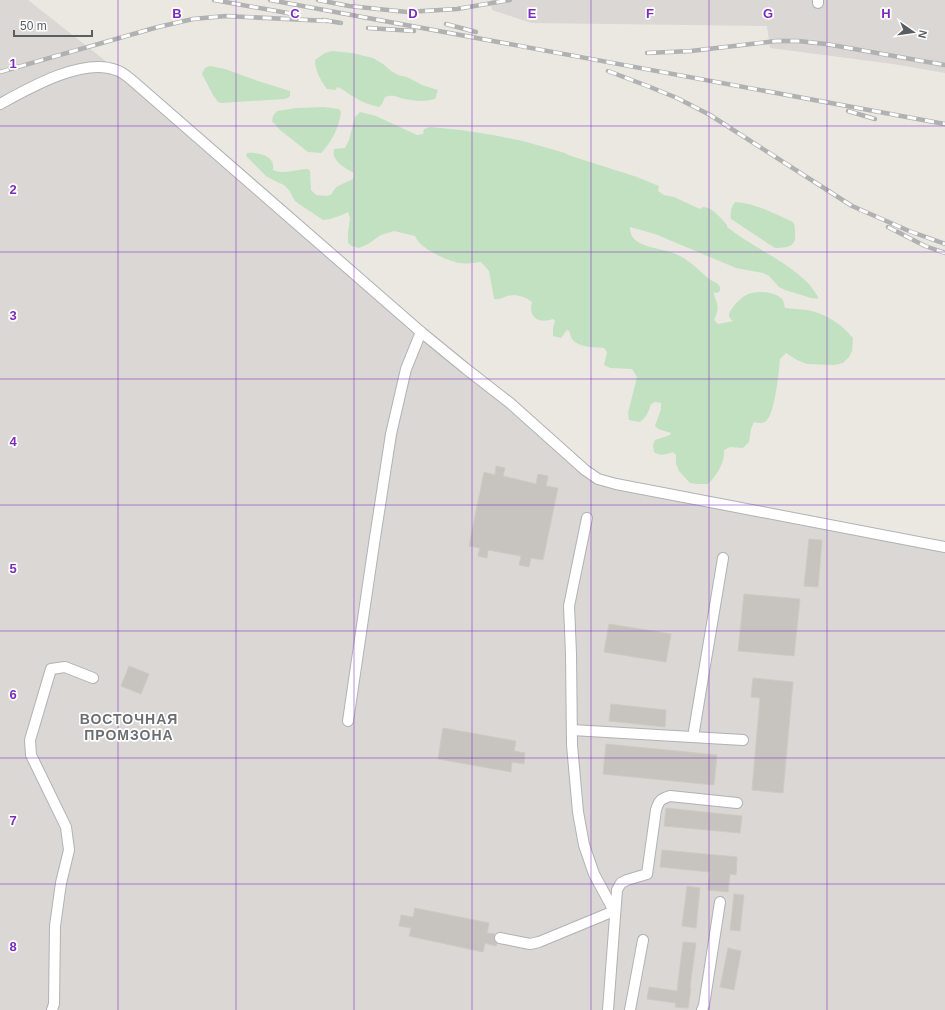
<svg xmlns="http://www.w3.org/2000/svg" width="945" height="1010" viewBox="0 0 945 1010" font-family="Arial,sans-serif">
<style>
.industrial{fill:#dad7d4}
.green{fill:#c2e1c0}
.building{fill:#c7c3be;stroke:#cfcac1}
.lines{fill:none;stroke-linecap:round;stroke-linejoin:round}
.minor-casing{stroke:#afb2b6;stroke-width:12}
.minor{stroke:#fff;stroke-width:10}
.rail-casing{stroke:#b0b1b1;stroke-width:4.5}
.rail{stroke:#fff;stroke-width:3;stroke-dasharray:9;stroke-linecap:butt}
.grid{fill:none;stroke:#7b2cbf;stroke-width:1;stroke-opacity:0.55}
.labels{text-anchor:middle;stroke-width:3.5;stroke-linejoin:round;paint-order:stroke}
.district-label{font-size:14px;font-weight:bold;letter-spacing:1px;fill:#6b6f73;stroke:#fff}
.grid-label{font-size:13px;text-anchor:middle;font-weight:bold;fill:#7b2cbf;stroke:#fff;stroke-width:3.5;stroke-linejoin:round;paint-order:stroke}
</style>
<rect width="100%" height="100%" fill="#ebe8e2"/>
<g class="industrial">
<path d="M0 0H28L117 70 598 479 945 547V1010H0Z"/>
<path d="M491 0H945V73L893 64 770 48 767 26 531 23 492 10Z"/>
</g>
<g class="green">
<path d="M332 51 352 53 373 58 383 64 391 71 398 75 407 77 422 85 438 90 435 99C425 102 414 101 405 99 395 97 395 94 385 97L382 104 379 107C370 105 362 102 354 97 348 94 344 89 337 87L336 90 327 89C321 81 315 71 315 60L325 53Z"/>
<path d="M210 66 225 69 258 81 290 91V96L288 98 284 99 221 103 218 102 213 95 202 74C204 69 205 67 210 66Z"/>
<path d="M324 107 339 109 341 112C339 128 332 141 321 153L308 152 280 130 272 121 273 116 277 111 296 108Z"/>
<path d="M360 112 376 116 417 135 423 134 424 129 430 127 461 130 493 135 523 141 565 153 568 155 637 177 659 186 658 191 664 195 674 197 700 209 703 207C712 207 721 218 727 225V227C752 247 783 259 807 282 811 286 815 292 818 297V299L811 298 785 290 779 287 769 276 763 273 736 268 655 234 630 227C629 248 659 247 673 253 688 258 697 269 708 278 713 282 717 282 720 287V291L717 293 714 292C714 297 716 299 717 303 719 309 716 315 714 320L718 324 733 321C731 319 729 318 729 316 728 310 742 297 746 295 755 290 775 291 782 299 784 301 784 305 785 308 792 309 800 309 807 310 825 313 842 324 853 338L852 351 849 357 843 363 834 365 807 364 797 360 786 353 780 359C779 371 775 414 766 421 762 424 758 423 754 422L751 429 749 442 743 448 730 447 724 450C725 463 717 475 708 484H697L690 483 679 471 676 464V455L673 452C666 454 660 457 654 452L653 445 655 440 670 435 671 433 658 429 655 426 661 409V403L655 402 651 404C649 411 646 418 640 422L629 420 628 413 637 377 632 369 610 368 604 365 607 352 604 348C594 347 576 348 571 337 570 335 570 333 569 331L567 330 561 338 553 336V328L555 321 553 319C539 324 528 318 532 302 525 296 515 294 507 296 502 298 499 300 494 299L489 271 481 262C474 263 466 264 459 263 446 260 420 249 415 236L394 231 381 235 368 244 359 248 352 246 348 243V233L350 218 348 212 342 215 330 219 323 220 299 204 295 201 289 190 284 185 277 182 266 176 246 156 247 153C257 152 276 155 273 170 285 175 296 169 308 169L310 171 311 190 316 195 327 196 332 194C334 185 346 183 353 179L354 173C345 168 331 161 334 149L345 148 349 140 355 117Z"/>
<path d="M735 202C755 203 775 214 793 222 795 226 795 228 795 232 797 247 788 248 775 248L731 219C730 213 731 207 735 202Z"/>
</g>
<g class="building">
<path d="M496 466 505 468 503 476 536 484 538 474 548 476 546 486 558 488 543 560 531 558 529 567 519 565 521 556 488 550 487 558 478 556 480 548 469 546 484 472 495 475Z"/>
<path d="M809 539 822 540 818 587 804 586Z"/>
<path d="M744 594 800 599 794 656 738 651Z"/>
<path d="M609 624 671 634 666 662 604 652Z"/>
<path d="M129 666 149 674 141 694 121 686Z"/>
<path d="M753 678 793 682 783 793 752 790 760 698 751 697Z"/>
<path d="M611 704 666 710 665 727 609 721Z"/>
<path d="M443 728 516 741 514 751 525 753 524 764 512 762 511 772 438 759Z"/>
<path d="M606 744 717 755 714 785 603 774Z"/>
<path d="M666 808 742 816 740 833 664 826Z"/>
<path d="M662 850 737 857 736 875 730 874 728 892 708 890 710 872 660 867Z"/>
<path d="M687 886 700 888 696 928 682 926Z"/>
<path d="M734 894 744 895 740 931 730 930Z"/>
<path d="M415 908 489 923 487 933 495 934 494 940 497 943 496 946 485 943 483 952 409 936 411 928 399 926 401 915 413 917Z"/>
<path d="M683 942 696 943 690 987 691 988 688 1008 675 1007 676 1003 647 999 649 987 677 991Z"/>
<path d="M728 948 741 951 734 990 720 987Z"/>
</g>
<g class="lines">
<defs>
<g id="minor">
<path d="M818 3V0"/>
<path d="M0 104C29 88 83 57 116 70 123 72 129 78 134 82L421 332 465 368 510 403 585 470 598 479 616 484 945 547"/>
<path d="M348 721 374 544 391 434 406 369 421 332"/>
<path d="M572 730 743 740"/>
<path d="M693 737 723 558"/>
<path d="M500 938 530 944 539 942 614 911 594 874 584 845 578 812 572 745 571 654 569 606 587 518"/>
<path d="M52 1010 54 1004 55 926 61 883 69 850 66 827 31 755 30 740 51 669 65 667 93 678"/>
<path d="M608 1010 617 890 621 883 627 880 647 874 656 810C659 800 661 799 670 796L737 803"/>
<path d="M630 1010 643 940"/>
<path d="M702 1010 704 1005 720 902"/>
</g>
</defs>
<use href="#minor" class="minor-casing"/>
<use href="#minor" class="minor"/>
<defs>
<g id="rail">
<path d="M214 0 293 14"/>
<path d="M270 0 945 124"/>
<path d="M318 0 349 6 407 12 457 9 510 0"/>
<path d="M323 20 341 23"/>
<path d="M446 24 476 32"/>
<path d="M368 28 414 31"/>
<path d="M647 53 691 51 776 41H798L826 44 945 65"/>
<path d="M608 71 650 87 677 98 710 115 852 206 909 231 945 244"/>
<path d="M0 72 158 27 193 19 226 16 328 21"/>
<path d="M848 111 875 119"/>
<path d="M888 227 925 246 945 253"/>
</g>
</defs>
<use href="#rail" class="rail-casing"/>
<use href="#rail" class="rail"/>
</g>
<path class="grid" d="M118 0V1010M236 0V1010M354 0V1010M472 0V1010M591 0V1010M709 0V1010M827 0V1010M0 126H945M0 252H945M0 379H945M0 505H945M0 631H945M0 758H945M0 884H945"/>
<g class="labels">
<g class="district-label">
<text x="129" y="724">ВОСТОЧНАЯ<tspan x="129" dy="16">ПРОМЗОНА</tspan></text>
</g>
</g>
<g class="grid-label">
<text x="177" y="18">B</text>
<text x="295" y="18">C</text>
<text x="413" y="18">D</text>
<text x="532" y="18">E</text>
<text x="650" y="18">F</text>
<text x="768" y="18">G</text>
<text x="886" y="18">H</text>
<text x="13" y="68">1</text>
<text x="13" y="194">2</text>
<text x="13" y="320">3</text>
<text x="13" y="446">4</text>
<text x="13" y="573">5</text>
<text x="13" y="699">6</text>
<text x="13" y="825">7</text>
<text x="13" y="951">8</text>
</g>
<g transform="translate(913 32) rotate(103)" stroke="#ffffff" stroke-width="3" paint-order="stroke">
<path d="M0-3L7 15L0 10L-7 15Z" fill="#5a5e61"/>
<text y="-6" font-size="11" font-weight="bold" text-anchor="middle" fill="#5a5e61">N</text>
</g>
<path d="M14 30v6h78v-6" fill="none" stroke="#5a5e61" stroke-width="2"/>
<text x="20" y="30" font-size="12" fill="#5a5e61" stroke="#ffffff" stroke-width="3" paint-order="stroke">50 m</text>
</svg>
